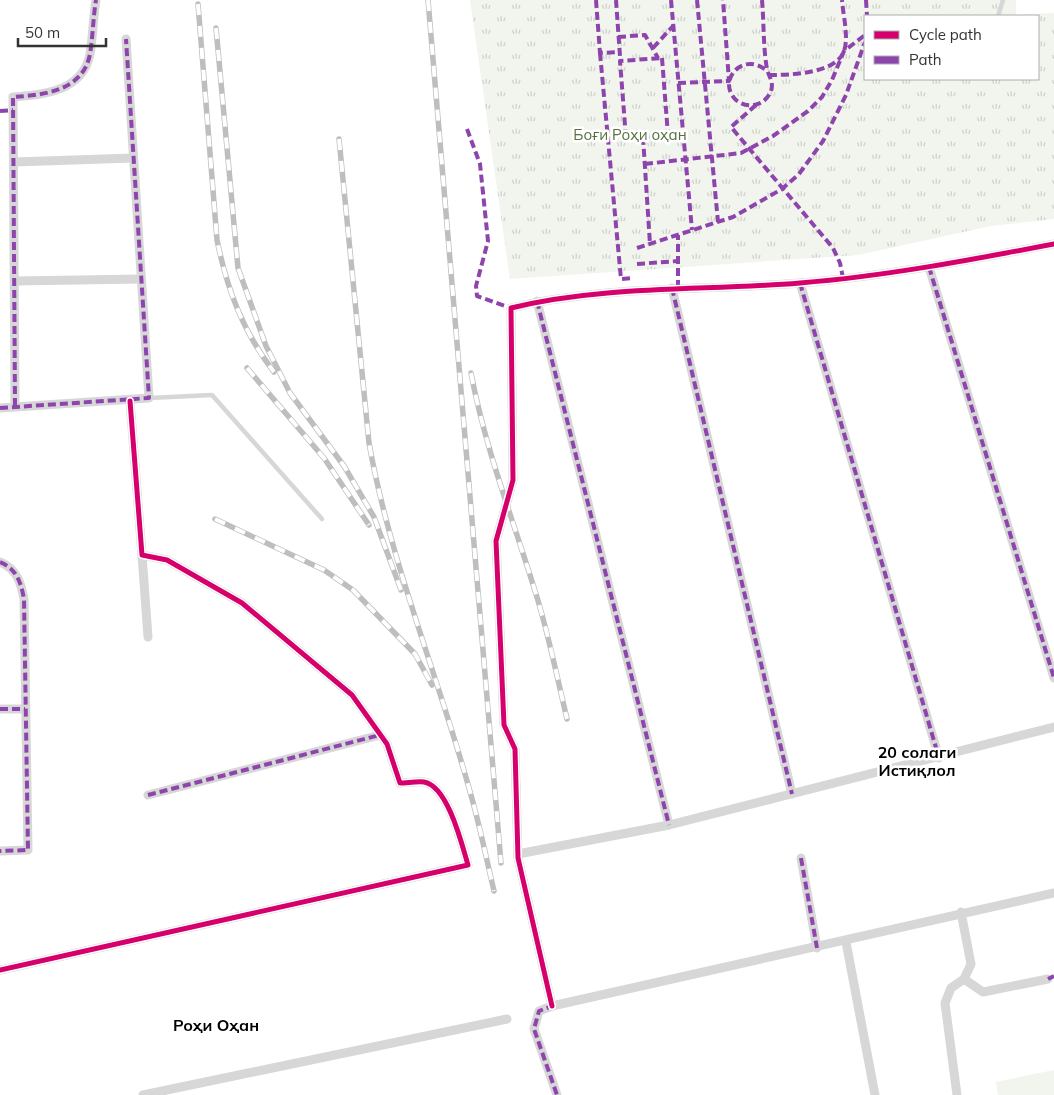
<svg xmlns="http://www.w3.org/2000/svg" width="1054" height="1095" viewBox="0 0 1054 1095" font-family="Mulish,sans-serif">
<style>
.grass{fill:url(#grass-tufts);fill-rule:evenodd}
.pitch{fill:#f1f5ed}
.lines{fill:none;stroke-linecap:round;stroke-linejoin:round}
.lane{stroke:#d7d7d7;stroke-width:4.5}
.street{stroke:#d7d7d7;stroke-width:9}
.rail-casing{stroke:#bebebe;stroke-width:5.5}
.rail{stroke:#fff;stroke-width:4;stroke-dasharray:11;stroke-linecap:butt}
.quiet{stroke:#8e44ad;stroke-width:4;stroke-dasharray:8 4;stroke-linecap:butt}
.cycleway-casing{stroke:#fff;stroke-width:8}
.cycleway{stroke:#d6006c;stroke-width:5}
.labels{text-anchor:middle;stroke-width:5;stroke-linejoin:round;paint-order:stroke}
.park-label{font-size:15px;fill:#56703f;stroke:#fff}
.neighbourhood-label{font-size:16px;font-weight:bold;fill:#000;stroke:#fff}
</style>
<defs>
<pattern id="grass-tufts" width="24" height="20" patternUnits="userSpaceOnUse" patternTransform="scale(1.25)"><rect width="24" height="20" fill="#f1f5ed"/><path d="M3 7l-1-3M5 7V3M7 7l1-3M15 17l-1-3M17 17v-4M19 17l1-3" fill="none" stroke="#cfd2cc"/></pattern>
</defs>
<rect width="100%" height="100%" fill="#fff"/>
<path class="grass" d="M470 0H1016V15L1054 13V219L991 226 858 255 510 279ZM865 16H1038V79H865Z"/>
<path class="pitch" d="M1054 1070V1095H998L996 1082Z"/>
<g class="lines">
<g class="lane">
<path d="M998 16 1003 0"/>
<path d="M149 398 212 395 322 519"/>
</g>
<g class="street">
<path d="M14 162 133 158"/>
<path d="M929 267 1054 678"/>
<path d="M15 281 141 279"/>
<path d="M800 283 939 758"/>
<path d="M672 288 792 794"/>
<path d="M537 301 669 825"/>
<path d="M15 406 13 97C44 95 83 91 90 54 93 36 93 18 96 0"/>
<path d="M0 408 149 398 126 39"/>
<path d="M142 555 148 637"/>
<path d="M0 562C17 569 21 583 24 599L28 850 0 851"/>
<path d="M0 709H25"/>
<path d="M148 795 380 735"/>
<path d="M518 854 669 825 1054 727"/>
<path d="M801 858 817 948"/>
<path d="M846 942 875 1095"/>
<path d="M0 970 468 865C462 845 448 786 424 782 417 781 407 783 400 783L387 744 352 695 242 603 167 560 142 555 130 401"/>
<path d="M964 979 983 992 1048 979"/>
<path d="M552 1006 518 858 515 749 504 725 496 541 513 480 511 308C605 285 704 291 800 283 886 276 970 260 1054 244"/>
<path d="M143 1095 507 1019"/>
<path d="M557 1095 534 1029 539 1011 552 1006 1054 893"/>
<path d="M957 1095 945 1003 951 988 964 979 971 964 961 912"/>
</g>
<defs>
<g id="rail">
<path d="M428 0 501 863"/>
<path d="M198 4 217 240C227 289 243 332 274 372"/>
<path d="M216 28 238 268 266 346 290 393 344 466 374 517 401 590"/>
<path d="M339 139 369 443C390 561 437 673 469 788 479 822 486 857 494 891"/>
<path d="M247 368 324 458 369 525"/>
<path d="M471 373C486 453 516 527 539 604 550 642 558 681 567 719"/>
<path d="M215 519 324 570 353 590 415 654 432 685"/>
</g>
</defs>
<use href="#rail" class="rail-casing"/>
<use href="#rail" class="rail"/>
<g class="quiet">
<path d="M596 0 600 53 619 52"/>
<path d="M616 0 620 56"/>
<path d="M671 0 692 230"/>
<path d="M697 0 718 222"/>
<path d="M762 0C764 22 763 47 767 69 769 77 774 82 771 91 768 99 761 104 754 105 747 106 741 104 736 100 716 81 743 50 767 71"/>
<path d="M866 0 867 16"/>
<path d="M618 37 645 35 658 58"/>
<path d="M653 48 673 26"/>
<path d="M600 53 621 279 634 278"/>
<path d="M662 58 668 135 626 138 620 61Z"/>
<path d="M769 75C789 75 836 74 844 51 849 37 843 15 842 0"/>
<path d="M678 83 729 81 723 0"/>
<path d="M756 105 731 127 833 248 840 263 843 278"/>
<path d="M0 111 13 110"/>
<path d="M467 129 480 164 488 241 476 286 477 296 511 308V313"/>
<path d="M643 137 650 244"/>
<path d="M645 164 741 153 773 136 808 111 822 97 832 80 844 51 865 35"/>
<path d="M637 248 733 217 782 189 799 174 823 141 846 95 865 42"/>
<path d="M637 264 678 261"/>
<path d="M929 267 1054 678"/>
<path d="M800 283 939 758"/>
<path d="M672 288 792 794"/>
<path d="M678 288V235"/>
<path d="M537 301 669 825"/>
<path d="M15 406 13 97C44 95 83 91 90 54 93 36 93 18 96 0"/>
<path d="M0 408 149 398 126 39"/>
<path d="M0 562C17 569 21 583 24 599L28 850 0 851"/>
<path d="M0 709H25"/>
<path d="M148 795 380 735"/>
<path d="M801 858 817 948"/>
<path d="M1048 979 1054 976"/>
<path d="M551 1004 552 1006 539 1011 534 1029 557 1095"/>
</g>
<defs>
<g id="cycleway">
<path d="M0 970 468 865C462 845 448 786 424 782 417 781 407 783 400 783L387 744 352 695 242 603 167 560 142 555 130 401"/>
<path d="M552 1006 518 858 515 749 504 725 496 541 513 480 511 308C605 285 704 291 800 283 886 276 970 260 1054 244"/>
</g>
</defs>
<use href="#cycleway" class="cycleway-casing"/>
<use href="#cycleway" class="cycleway"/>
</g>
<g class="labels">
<g class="park-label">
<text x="630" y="140">Боғи Роҳи оҳан</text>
</g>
<g class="neighbourhood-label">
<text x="917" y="758">20 солаги<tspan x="917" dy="18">Истиқлол</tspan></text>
<text x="216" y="1031">Роҳи Оҳан</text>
</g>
</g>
<rect x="864" y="15" width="175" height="65" fill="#ffffff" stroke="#adadad"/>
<rect x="874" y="31" width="25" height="8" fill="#d6006c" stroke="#adadad"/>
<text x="909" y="40" font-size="15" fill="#333333">Cycle path</text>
<rect x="874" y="56" width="25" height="8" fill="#8e44ad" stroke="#adadad"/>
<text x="909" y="65" font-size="15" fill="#333333">Path</text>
<path d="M18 38v8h88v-8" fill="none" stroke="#333333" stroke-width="2.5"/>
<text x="25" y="38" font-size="15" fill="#333333" stroke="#ffffff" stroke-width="4" paint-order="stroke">50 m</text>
</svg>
